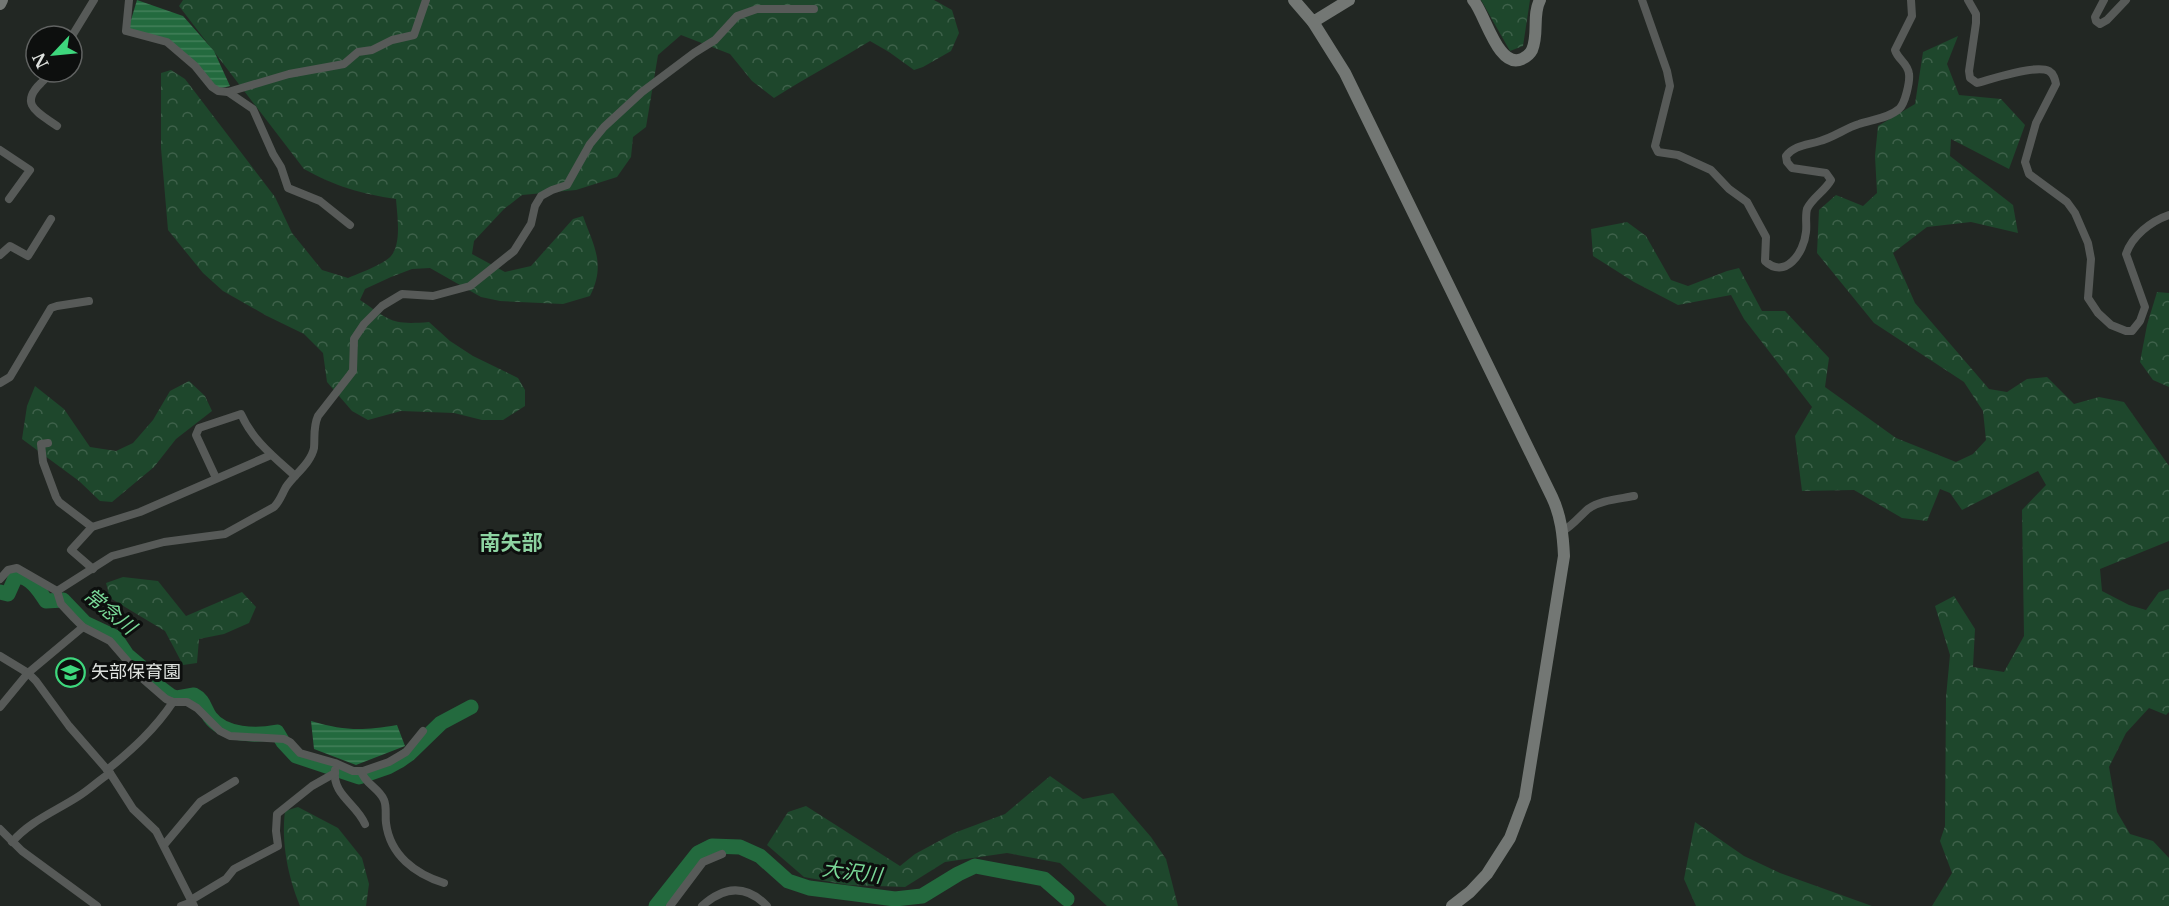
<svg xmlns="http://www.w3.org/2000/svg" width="2169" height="906" viewBox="0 0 2169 906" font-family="'Libre Baskerville','Noto Sans JP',serif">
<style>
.forest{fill:url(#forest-crowns)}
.water{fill:url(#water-rules)}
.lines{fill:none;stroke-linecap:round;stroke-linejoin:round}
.river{stroke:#236a3e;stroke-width:15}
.street{stroke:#575a58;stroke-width:8}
.secondary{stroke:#737774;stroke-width:12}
.labels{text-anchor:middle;stroke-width:6;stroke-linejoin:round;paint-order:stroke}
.poi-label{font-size:18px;fill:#dfe2df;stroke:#0d0f0e;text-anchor:start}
.water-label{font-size:20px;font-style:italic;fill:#79d897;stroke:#0d0f0e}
.quarter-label{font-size:21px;font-weight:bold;fill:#8dd3a1;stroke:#0d0f0e}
</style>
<defs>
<pattern id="forest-crowns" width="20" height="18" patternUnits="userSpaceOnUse" patternTransform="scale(1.5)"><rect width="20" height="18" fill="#1e472c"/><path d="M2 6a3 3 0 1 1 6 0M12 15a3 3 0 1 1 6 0" fill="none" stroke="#3e614a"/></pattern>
<pattern id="water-rules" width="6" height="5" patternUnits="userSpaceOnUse" patternTransform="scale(1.5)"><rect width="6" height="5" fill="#236a3e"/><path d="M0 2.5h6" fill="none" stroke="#427f59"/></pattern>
</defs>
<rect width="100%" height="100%" fill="#222723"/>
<g class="forest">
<path d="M183 0H934L952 10 959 33 951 51 923 67 914 70 889 52 870 41C838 61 805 78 774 98L752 81 730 54 681 35 658 55 646 127 633 137 631 157 617 177 576 190 522 195 504 209 474 241 472 254 505 272 531 266 573 219 583 216C594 247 606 264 590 296L563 304 500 301 481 297 430 268 412 269 391 277 365 289 360 300C391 321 391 325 429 322L450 341 473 356 518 378 525 390V406L503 420H482L454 413 401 411 368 420 352 411 327 382 323 353 304 334 267 316 223 291 203 273 168 230 161 148V73L171 70 185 79 275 197 292 233 322 270 348 278C359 273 383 265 391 256 402 243 397 214 396 199 361 194 335 186 304 169L179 6Z"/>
<path d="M1481 0H1530L1523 46 1510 51Z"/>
<path d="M1958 36 1947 64 1959 95 2001 99 2025 125 2009 169 1951 139 1950 156 2013 205 2018 233 1971 222 1927 227 1893 253 1915 303 1989 389 2007 392 2027 379 2047 377 2074 404 2099 397 2124 402 2169 466V541L2100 569 2102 591 2129 605 2146 610 2159 592 2169 589V712L2166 715 2149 708 2126 733 2109 767 2117 812 2130 834 2153 841 2169 858V906H1932L1952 873 1940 841 1945 826 1946 697 1950 655 1935 606 1954 596 1975 629 1973 667 2004 672 2024 636 2022 510 2046 485 2038 471 1962 510 1950 493 1940 489 1927 521 1902 518 1854 490 1802 491 1795 436 1812 407 1744 319 1731 295 1678 305 1634 282 1593 256 1591 229 1627 222 1646 236 1671 280 1688 286 1727 271 1739 268 1762 311H1785L1829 358 1825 387 1896 438 1956 462 1973 454 1986 440 1983 411 1964 382 1874 323 1817 253 1819 210 1836 195 1863 206 1877 193 1875 156 1878 126 1915 104 1923 52Z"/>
<path d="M2157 292 2169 293V387L2153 380 2140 362 2147 325Z"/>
<path d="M189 381 205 396 212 411 176 439 154 467 112 502 100 501 79 481 22 439 27 406 35 386 64 409 90 447 116 451 133 443 153 420 170 391Z"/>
<path d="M123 577 158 581 186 616 242 592 256 607 249 623 224 634 199 639 197 663 183 665 165 631 110 598 106 583Z"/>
<path d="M1050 776 1083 799 1113 793 1151 837 1166 859 1178 906H1107L1060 863 1007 853 945 862 905 887 848 885 804 877 767 845 788 812 806 806 900 866 915 854 954 833 1005 814Z"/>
<path d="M298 807 338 828 362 858 369 884 366 906H300C288 877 281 843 285 811Z"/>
<path d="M1695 822 1744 856 1780 873 1872 906H1696L1684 879Z"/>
</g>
<g class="water">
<path d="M137 0 183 16 214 51 230 86 218 89 168 40 128 30Z"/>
<path d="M311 721C346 731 361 731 397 725L405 746 356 765 314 749Z"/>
</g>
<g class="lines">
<g class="river">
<path d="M0 592 8 594 16 576C30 576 39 590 46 601L63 600 85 623 115 637 127 655 140 666 151 681 171 696 177 698 194 695C204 700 204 708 210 717 224 736 257 736 277 732L283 742 296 756 359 777 388 767 399 761 409 754 441 723 471 707"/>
<path d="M656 906 698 853 712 846 740 847 760 856 788 881 809 888 895 899 922 896 958 874 975 866 1044 879 1067 899"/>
</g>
<g class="street">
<path d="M129 0 126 31 167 42 195 66 212 87 218 91 228 92 289 74 344 64 358 52 372 50 392 40 414 35 426 0"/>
<path d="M1642 0 1667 71 1670 86 1655 146 1658 152 1678 155 1711 170 1729 189 1747 202 1766 237 1765 261C1785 280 1804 253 1806 232 1807 225 1805 216 1807 209 1812 198 1825 191 1831 180L1826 173 1792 168 1787 162 1786 156C1794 145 1808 145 1820 141 1834 137 1846 128 1859 124 1871 120 1889 118 1899 109 1905 104 1910 82 1909 74 1908 63 1898 60 1895 50L1912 16 1911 0"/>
<path d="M1968 0 1976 14V23L1969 71 1970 78 1977 83C1992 79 2036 64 2049 71 2054 74 2055 79 2056 84L2036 123 2025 162 2029 174 2067 202 2075 213 2088 243 2091 259 2088 298 2098 313 2111 325 2126 331H2132L2140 321 2145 307 2126 254C2132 236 2151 221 2169 215"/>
<path d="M2104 0 2095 17 2096 21 2100 24 2107 20 2126 0"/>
<path d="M72 36 94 0"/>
<path d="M51 72C48 77 45 79 41 83 18 105 39 113 57 126"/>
<path d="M228 92 253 109 273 154 281 167 288 188 320 201 350 225"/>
<path d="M0 150 30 170 9 199"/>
<path d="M0 255 10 246 28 256 51 219"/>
<path d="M0 383 10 377 51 308 57 306 89 301"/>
<path d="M48 443 41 444 43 462 56 497 59 502 92 527"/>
<path d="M216 478 196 435 199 428 241 414C253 441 274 457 295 476"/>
<path d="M1563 531C1573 525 1579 517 1588 509 1600 500 1619 499 1634 496"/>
<path d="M93 569 71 550 92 527 140 512 271 455"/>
<path d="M0 579 8 570 17 568 57 591 61 604 74 618 83 627 110 641 143 679 166 699 173 702H187L197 708 220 731 230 736 284 739 290 742 300 753 335 763 353 771H363L389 762 406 752 423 731"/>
<path d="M57 591 112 556 164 542 225 534 274 507C280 501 282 494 286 487 294 475 311 463 314 448 315 436 313 427 318 416L353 371 354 339 364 324 382 306 402 294 433 296 470 286 514 251 531 224 535 206 541 196 552 190 567 185 590 144 604 127 642 92 694 53 715 40 737 16 757 9H814"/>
<path d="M0 656 28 673 36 681 69 726 110 773 133 809 156 831 194 906"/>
<path d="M0 707 28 673 83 627"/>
<path d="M107 770C133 749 155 729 173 702"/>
<path d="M335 770C332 795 356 803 365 824"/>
<path d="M361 771C365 784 379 788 384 800 387 807 385 815 386 823 390 855 415 874 444 883"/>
<path d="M0 829 22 851 97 906"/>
<path d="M12 842C30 821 56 811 79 796 90 789 99 780 110 773"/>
<path d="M164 845 200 802 235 781"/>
<path d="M191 900 226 879 234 869 278 846 276 831 277 814 312 786 335 773"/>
<path d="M181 906 192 902"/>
<path d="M670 906 703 862 722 854"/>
<path d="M702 906C724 886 746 884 767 906"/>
</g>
<g class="secondary">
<path d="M1294 0 1313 22 1349 0"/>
<path d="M1473 0C1485 13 1498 70 1522 59 1526 57 1530 54 1532 50 1539 34 1532 15 1540 0"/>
<path d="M0 4 2 0"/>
<path d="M1313 22 1345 73 1552 497C1561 516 1563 535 1564 556L1525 798 1510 838 1487 874 1470 892 1452 906"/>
</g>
</g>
<defs>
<symbol id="school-ring" viewBox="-11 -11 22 22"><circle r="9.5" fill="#0d0f0e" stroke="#3ed77d" stroke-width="1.5"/><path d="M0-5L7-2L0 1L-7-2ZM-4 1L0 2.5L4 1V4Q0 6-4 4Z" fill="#3ed77d"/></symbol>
</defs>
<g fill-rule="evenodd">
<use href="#school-ring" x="54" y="656" width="33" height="33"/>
</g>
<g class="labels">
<g class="poi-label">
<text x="91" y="678">矢部保育園</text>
</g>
<g class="water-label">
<text transform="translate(110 611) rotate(39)" y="7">常念川</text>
<text transform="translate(852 872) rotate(7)" y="7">大沢川</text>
</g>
<g class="quarter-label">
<text x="511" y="550">南矢部</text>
</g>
</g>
<g transform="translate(54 54) rotate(244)"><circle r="28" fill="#0d0f0e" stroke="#616362" stroke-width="1.5"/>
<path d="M0-4.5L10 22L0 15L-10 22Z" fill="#3ed77d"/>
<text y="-9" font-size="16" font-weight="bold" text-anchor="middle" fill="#dfe2df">N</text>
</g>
</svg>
